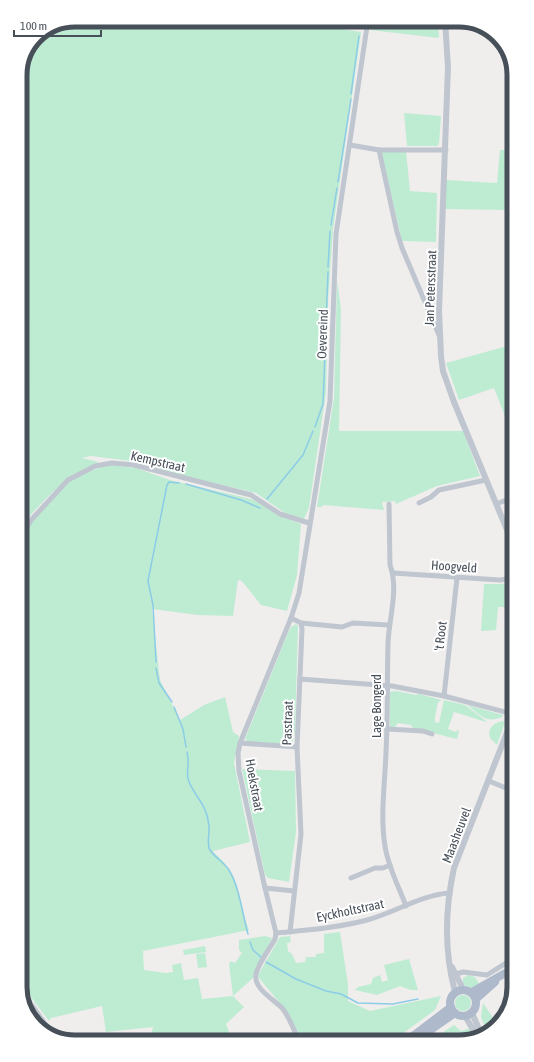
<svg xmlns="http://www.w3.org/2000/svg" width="534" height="1062" viewBox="0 0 534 1062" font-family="'Asap Condensed',sans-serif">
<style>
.green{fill:#bdecd3}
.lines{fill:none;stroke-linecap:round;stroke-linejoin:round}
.stream{stroke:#8dcce6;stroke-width:1.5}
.minor{stroke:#bfc6cf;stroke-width:5}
.tertiary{stroke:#bfc6cf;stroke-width:6}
.primary{stroke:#aebacb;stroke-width:8}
.labels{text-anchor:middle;stroke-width:4;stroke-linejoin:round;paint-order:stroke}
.street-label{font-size:13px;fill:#474f59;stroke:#fff}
.rim{fill:none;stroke:#474f59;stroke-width:5}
</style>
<rect width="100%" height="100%" fill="#f0eded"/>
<g class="green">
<path d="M75 20H307L318 25 361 32 333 229 328 302 326 392 309 508 304 519 285 513 256 493 172 473 131 461 91 456 82 458 99 462C74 472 58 486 39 506 33 512 26 520 22 528L20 72 36 36Z"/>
<path d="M316 20H363L362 25 358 26Z"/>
<path d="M371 20H438L439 38 370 30Z"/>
<path d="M404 113 441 116 439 144 437 146H407Z"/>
<path d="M381 150 406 151 410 191 437 193 436 242 402 241Z"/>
<path d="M500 150H510L511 210 445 209 446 180 497 183Z"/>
<path d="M337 281 341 309 339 431H463L480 476 437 486 396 504 395 501 382 502 384 510 323 505 322 507H317L334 398Z"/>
<path d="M511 345 512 428 510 429 494 388 459 400 446 363Z"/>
<path d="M108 465 136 468 170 480 251 499 260 503 277 515 301 524 297 575 287 611 261 605 242 581 238 580 233 616 198 615 152 609 160 680 180 720 204 705 225 697 233 732 239 736 234 763 250 842 213 851C217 856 223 860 226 865 241 883 240 908 249 930L143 951 144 970 166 973 173 972 172 965 181 963 184 980 198 978 202 999 233 996 229 964 231 961 235 963 242 953 239 950V940L265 936 272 938 254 973 253 978 233 996 244 1007 226 1024 232 1040 150 1041 153 1027 106 1032 102 1006 51 1018 49 1021 24 988 22 540 28 526 72 479 83 473Z"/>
<path d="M512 582V607H498L496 630 481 631 484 584H501Z"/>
<path d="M296 624 298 626 295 731 292 745 248 742 245 739 287 635 291 627Z"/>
<path d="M396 691 416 695 419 694 442 700 438 702 435 717V722L439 723 444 700 465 705 486 721V722L454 712 448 729 456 732 457 730 459 731 457 739C442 736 427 730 413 728L411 725 398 723 395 727H390V692Z"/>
<path d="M467 705 503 715 502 717C485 724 481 715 467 705Z"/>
<path d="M502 721 505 722 497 745 490 738C487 729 493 723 502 721Z"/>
<path d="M242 769 295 771 296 832 289 882 268 878 265 875Z"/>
<path d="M340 932 348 984V1001L370 1011 441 996 435 1010 395 1039 302 1040 289 1014 259 978 258 975 280 937 290 936 291 942 287 943 288 951 292 954 296 963 305 962 306 957H316V954L324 953V934Z"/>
<path d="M205 946 206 952 184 955 183 950Z"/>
<path d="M205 953 207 967 198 968 196 954Z"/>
<path d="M409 959 418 990H411L400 986 377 995 355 990 358 987 371 984 373 978 380 975 382 982 388 980 384 965Z"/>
<path d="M468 975 475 977 480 985 470 988 463 984V978Z"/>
<circle cx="463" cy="1003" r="8"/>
<path d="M24 998 51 1034 42 1031 24 1008Z"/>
<path d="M483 1003 497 1024 487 1032 481 1017Z"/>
<path d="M454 1025 461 1031 470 1028 475 1038H449L445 1036 434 1038Z"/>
</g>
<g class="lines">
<g class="stream">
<path d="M361 27 362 20"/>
<path d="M351 94 359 36"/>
<path d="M338 182 351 99"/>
<path d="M331 225 337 188"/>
<path d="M328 267 330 231"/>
<path d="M326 323 328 272"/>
<path d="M315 427 323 404 326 327"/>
<path d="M186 484 241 500 260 508"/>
<path d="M267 499 303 455 313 431"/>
<path d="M156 662 153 605 148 581 167 485 169 482 179 483"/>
<path d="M156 668 159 683 172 702"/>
<path d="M174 707 183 729 186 747"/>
<path d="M187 752C190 761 186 773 188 779 194 797 207 803 209 826 210 833 206 844 210 850 215 858 224 862 229 870 240 889 242 913 248 934"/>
<path d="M250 942 253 950 262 958"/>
<path d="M266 962 296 979 326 991 341 994 358 1003 393 1004 418 999"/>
</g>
<g class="minor">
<path d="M350 145 379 150H446"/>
<path d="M379 150 397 232 402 248 439 335"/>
<path d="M419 503 431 497 439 490 486 480"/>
<path d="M389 504 390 565C399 589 389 618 388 643 387 679 388 716 386 752 385 783 380 816 385 846 388 867 399 887 406 906"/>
<path d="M496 504 512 498"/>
<path d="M22 535 32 519 68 480 95 466 112 463 134 465 251 495 280 514 309 523"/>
<path d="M393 573 500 580 512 578"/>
<path d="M301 623 342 627 353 623 389 625"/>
<path d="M300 679 392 686 444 696 513 714"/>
<path d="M444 696 457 578"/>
<path d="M387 729 423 731 432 734"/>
<path d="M240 743 297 747"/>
<path d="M489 781 513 791"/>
<path d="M351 878 375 868H383L390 865"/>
<path d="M265 888 276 933 275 939C270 948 258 964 256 974 253 989 275 1000 283 1009 290 1019 294 1029 298 1040"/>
<path d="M294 891 265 888 239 771 238 753 240 743 291 618 299 593 330 401 336 234 368 20"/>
<path d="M290 932 301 834 297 747 302 629 301 623 291 618"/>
<path d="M276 933C306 930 337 928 367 920 394 913 421 895 449 893"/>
<path d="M453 975 463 972 487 975 514 958"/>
<path d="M24 994 53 1035"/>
</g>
<g class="tertiary">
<path d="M445 20 448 67 439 311 441 356 443 371 454 402 512 542"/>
<path d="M452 967 463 989"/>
<path d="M455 992C444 951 445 909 454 868L513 717"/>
<path d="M472 1013 482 1036"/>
<path d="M465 1016 478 1038"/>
</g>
<g class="primary">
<circle cx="463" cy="1003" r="13"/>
<path d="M472 992 514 968"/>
<path d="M476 999 495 982"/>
<path d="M419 1038 455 1013"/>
<path d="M409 1039 451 1007"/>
</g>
</g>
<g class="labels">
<g class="street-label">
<text transform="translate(430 288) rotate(-88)" y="5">Jan Petersstraat</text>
<text transform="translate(322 334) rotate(-88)" y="5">Oevereind</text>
<text transform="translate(158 461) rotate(13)" y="5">Kempstraat</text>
<text transform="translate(454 566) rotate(4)" y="5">Hoogveld</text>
<text transform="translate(440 636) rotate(-83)" y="5">'t Root</text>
<text transform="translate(376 706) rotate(-90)" y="5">Lage Bongerd</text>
<text transform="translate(287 723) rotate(-88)" y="5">Passtraat</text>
<text transform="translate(255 785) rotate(80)" y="5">Hoekstraat</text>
<text transform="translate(456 835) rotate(-69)" y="5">Maasheuvel</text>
<text transform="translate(350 910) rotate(-12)" y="5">Eyckholtstraat</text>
</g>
</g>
<path d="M0 0H534V1062H0ZM75 27H459A48 48 0 0 1 507 75V987A48 48 0 0 1 459 1035H75A48 48 0 0 1 27 987V75A48 48 0 0 1 75 27Z" fill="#fff" fill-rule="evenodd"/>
<path class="rim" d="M75 27H459A48 48 0 0 1 507 75V987A48 48 0 0 1 459 1035H75A48 48 0 0 1 27 987V75A48 48 0 0 1 75 27Z"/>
<path d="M14 30v6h87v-6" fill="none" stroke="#474f59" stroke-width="2"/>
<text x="20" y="30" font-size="12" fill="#474f59" stroke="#ffffff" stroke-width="3" paint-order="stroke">100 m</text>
</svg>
